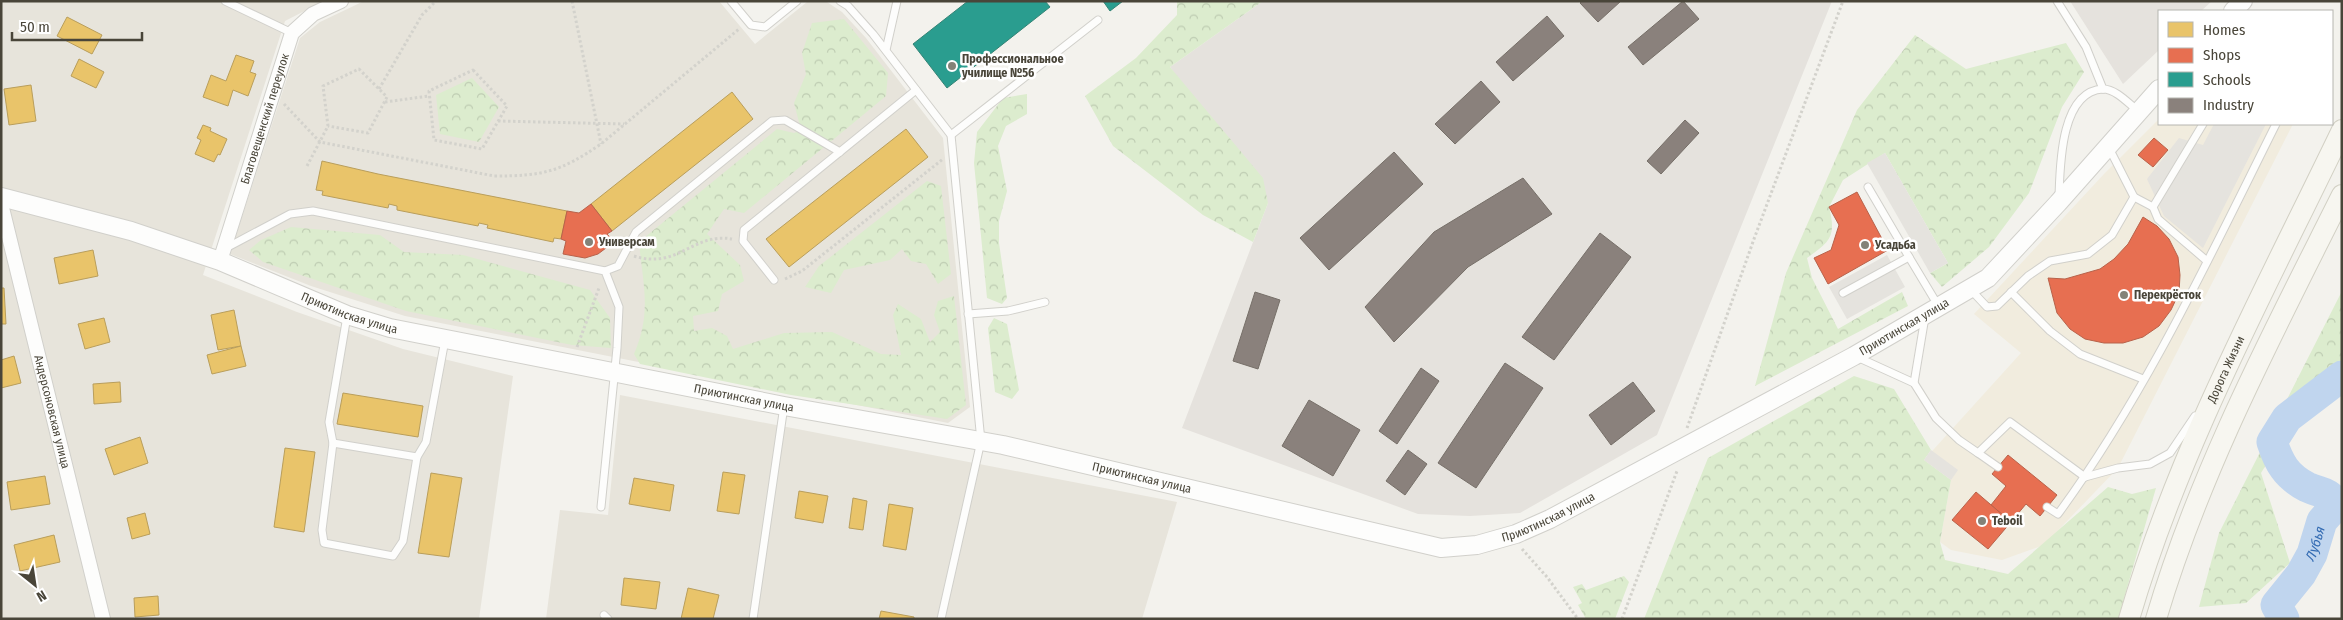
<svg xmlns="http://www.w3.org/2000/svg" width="2343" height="620" viewBox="0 0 2343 620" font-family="'Fira Sans Condensed',sans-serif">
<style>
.residential{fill:#e7e4db}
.commercial{fill:#f1ecde}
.industrial{fill:#e5e2dd}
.forest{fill:url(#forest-crowns)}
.parking{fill:#e5e3de}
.homes{fill:#e9c46a;stroke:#b99e5b}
.shops{fill:#e76f51;stroke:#b8624a}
.schools{fill:#2a9d8f;stroke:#338375}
.industry{fill:#8a817c;stroke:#766f68}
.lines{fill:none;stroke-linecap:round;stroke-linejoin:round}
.river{stroke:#c0d5ee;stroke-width:31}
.service-casing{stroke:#d1d0cb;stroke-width:9}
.minor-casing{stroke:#d1d0cb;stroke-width:16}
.tertiary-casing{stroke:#d1d0cb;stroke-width:20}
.secondary-casing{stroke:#d2d0c4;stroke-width:22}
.path{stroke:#d3d2cc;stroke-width:3;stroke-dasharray:2.5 2.5;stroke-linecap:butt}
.service{stroke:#fdfdfc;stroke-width:7}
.minor{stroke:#fdfdfc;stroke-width:14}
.tertiary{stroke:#fdfdfc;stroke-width:18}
.secondary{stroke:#f7f6f0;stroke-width:20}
.poi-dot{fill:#848278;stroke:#fff;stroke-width:2}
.labels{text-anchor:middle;stroke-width:5;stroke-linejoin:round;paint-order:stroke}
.poi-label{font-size:12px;font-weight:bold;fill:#494539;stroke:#fff;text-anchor:start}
.street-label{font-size:12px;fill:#494539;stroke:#fff}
.water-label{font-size:14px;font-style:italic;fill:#346cb3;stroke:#fff}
</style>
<defs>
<pattern id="forest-crowns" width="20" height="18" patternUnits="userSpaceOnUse" patternTransform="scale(1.25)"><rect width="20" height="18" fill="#dcecce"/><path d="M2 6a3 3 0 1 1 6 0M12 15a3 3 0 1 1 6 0" fill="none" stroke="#beccb2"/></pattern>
</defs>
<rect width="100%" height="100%" fill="#f3f2ed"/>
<g class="residential">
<path d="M1 1H324L285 21 203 275 297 312 403 349 513 376 479 619H1Z"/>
<path d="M364 1H719L755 44 807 2H827L842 12 866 38 943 138 970 407 948 423 405 316 311 286 230 254 300 38 320 22Z"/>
<path d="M620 395 1177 502 1142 619H546L560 510 608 515Z"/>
</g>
<path class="commercial" d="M2159 119V124H2293L2118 468 2044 545 2002 560 1951 550 1940 542 1951 480 1924 460 2021 353 1974 314 2104 174Z"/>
<g class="industrial">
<path d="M1263 1H1832L1657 435 1520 513 1470 516 1418 514 1182 428 1268 203 1170 67Z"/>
<path d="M2070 1H2212L2201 11H2159V50L2123 84Z"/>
</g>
<g class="forest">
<path d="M1177 1H1263L1170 67 1263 178 1268 203 1253 242 1203 215 1113 146 1085 96 1136 58 1177 15Z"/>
<path d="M844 19 888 73 886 96 744 213 724 209 707 234 740 265 744 281 722 294 718 311 693 316 694 331 712 328 727 336 733 349 784 333 832 332 881 354 901 355 893 315 898 304 921 319 930 342 940 332 934 315 938 301 954 296 966 405 947 419 791 395 640 364 634 354C652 312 643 286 639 242L777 129 794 133 801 130 794 103 806 74 802 53 812 23Z"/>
<path d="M1915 35 1966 69 2066 43 2084 72 2062 107 2029 193 1989 247 1942 287 1930 273 1948 263 1885 153 1843 180 1829 207C1837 238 1829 242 1807 258L1812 278 1838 329 1902 292 1908 306 1755 386 1786 273 1857 110Z"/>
<path d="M472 78 499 107 479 142 440 134 436 95Z"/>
<path d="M1027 94V114L1006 126 998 146 1007 191 999 221V243L1007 298 1002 304 987 298 974 163 977 132 1003 98Z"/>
<path d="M927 181 941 186 951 274 938 284 926 264 911 261 902 249 890 260 844 270 831 293 805 287 819 266Z"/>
<path d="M291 227 380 235 404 252 463 255 590 290 610 318 611 348 572 345 406 311 263 262 249 250 261 240Z"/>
<path d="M2342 291V373L2288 429 2261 473 2290 563 2246 603 2199 607 2219 533Z"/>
<path d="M994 318 1007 324 1019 390 1012 399 995 392 988 328Z"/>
<path d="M1854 376 1894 389 1931 450 1924 460 1951 480 1940 542 1945 560 2008 574 2108 487 2132 494 2156 488 2118 619H1644L1708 458Z"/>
<path d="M1624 576 1629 582 1615 619H1586L1578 605 1582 603 1573 587 1582 584 1586 590Z"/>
</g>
<g class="parking">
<path d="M2214 124H2266L2203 248 2164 216 2147 179 2179 138 2203 145Z"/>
<path d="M1885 153 1948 263 1930 273 1867 163Z"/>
<path d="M1887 255 1905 287 1847 319 1829 287Z"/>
<path d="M1931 450 1958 470 1951 480 1924 460Z"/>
</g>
<g class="homes">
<path d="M67 17 102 35 92 54 57 36Z"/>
<path d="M236 55 254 61 250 72 256 74 248 96 233 90 228 106 203 97 211 75 226 81Z"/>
<path d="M79 59 104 72 96 88 71 76Z"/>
<path d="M31 85 36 121 9 125 4 89Z"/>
<path d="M732 92 753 119 612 231 591 204Z"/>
<path d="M203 125 211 128 210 131 227 139 220 155 218 154 214 162 195 154 201 140 197 138Z"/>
<path d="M906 129 928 157 789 267 766 239Z"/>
<path d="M322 161 378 174 567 211 561 239 554 238 553 242 487 228 488 225 479 223 478 226 397 210V206L389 204 388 208 322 195 323 191 316 190Z"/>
<path d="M93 250 98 276 59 284 54 258Z"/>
<path d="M1 288H4L6 324H1Z"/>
<path d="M234 310 241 346 218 350 211 315Z"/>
<path d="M104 318 110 342 85 349 78 324Z"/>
<path d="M241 346 246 366 212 374 207 355Z"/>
<path d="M14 356 21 383 1 388V360Z"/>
<path d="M120 382 121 402 94 404 93 384Z"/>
<path d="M343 393 423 406 418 437 337 424Z"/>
<path d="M140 437 148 463 114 475 105 449Z"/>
<path d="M285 448 315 452 304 532 274 527Z"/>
<path d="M723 472 745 475 739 514 717 511Z"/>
<path d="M431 473 462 478 449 557 418 553Z"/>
<path d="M45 476 50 504 11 510 7 482Z"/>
<path d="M634 478 674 485 670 511 629 504Z"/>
<path d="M799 491 828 496 823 523 795 518Z"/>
<path d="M853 498 867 501 863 530 849 528Z"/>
<path d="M889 504 913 508 906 550 883 546Z"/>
<path d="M145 513 150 534 132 539 127 518Z"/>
<path d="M54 535 60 562 20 571 14 545Z"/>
<path d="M624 578 660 582 656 609 621 605Z"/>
<path d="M688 588 719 595 713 619H681Z"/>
<path d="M158 596 159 615 135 617 134 598Z"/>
<path d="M881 611 914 617V619H879Z"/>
</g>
<g class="shops">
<path d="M2154 138 2168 150 2153 167 2138 155Z"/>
<path d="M1857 192 1888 250 1828 284 1814 258 1831 250 1839 225 1829 207Z"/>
<path d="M591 204 612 231 607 234 614 242 598 254 585 258 563 254 566 241 561 239 567 211 579 213Z"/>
<path d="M2143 217 2157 226 2169 239 2178 257 2180 275 2179 293 2171 310 2159 326 2143 337 2123 343H2104L2085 339 2070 329 2057 313 2048 278 2065 279 2100 269 2114 259 2128 244Z"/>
<path d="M2008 455 2057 495 2040 516 2026 504 2011 522 1991 505 2006 486 1992 474Z"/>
<path d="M1976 492 2011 522 1988 549 1952 520Z"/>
</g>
<g class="schools">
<path d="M968 1H1045L1050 7 947 88 913 44Z"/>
<path d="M1103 1H1123L1110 11Z"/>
</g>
<g class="industry">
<path d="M1582 1H1621L1598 22 1580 3Z"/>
<path d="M1683 1 1699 19 1643 65 1628 47Z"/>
<path d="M1547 16 1564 36 1513 81 1496 62Z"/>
<path d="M1481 81 1500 102 1455 144 1435 124Z"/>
<path d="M1685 120 1699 133 1661 174 1647 161Z"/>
<path d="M1394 152 1423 184 1329 270 1300 238Z"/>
<path d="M1523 178 1552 214 1468 267 1394 342 1365 307 1434 232Z"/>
<path d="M1600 233 1631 257 1554 360 1522 337Z"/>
<path d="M1255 292 1280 300 1258 369 1233 361Z"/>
<path d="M1505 363 1543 388 1476 488 1438 463Z"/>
<path d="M1421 368 1439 381 1397 444 1379 431Z"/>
<path d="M1633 382 1655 411 1611 445 1589 415Z"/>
<path d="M1309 400 1360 430 1333 476 1282 446Z"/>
<path d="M1408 450 1427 464 1405 495 1386 481Z"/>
</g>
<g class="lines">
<path class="river" id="s1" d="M2284 619 2276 605 2301 574 2312 554 2322 521 2337 504C2326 490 2322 494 2307 487 2286 476 2279 463 2272 442L2287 418 2342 376"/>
<defs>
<g id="service">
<path d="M225 1 292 33"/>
<path d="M731 1 751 25 765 27 797 1"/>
<path d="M840 1 848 6 873 34 951 135 981 441 941 619"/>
<path d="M2057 1 2086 47 2103 89"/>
<path d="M886 50 897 1"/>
<path d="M2203 124 2153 207 2158 219 2207 261"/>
<path d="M951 135 1098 20"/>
<path d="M1868 187 1909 257"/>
<path d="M2059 197C2060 168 2060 91 2103 89 2116 89 2129 104 2138 111"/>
<path d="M2134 197 2153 207"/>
<path d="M226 248 290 214 313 211 605 271 619 307 617 348 601 507"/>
<path d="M605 271 618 266 636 232 772 121 785 120 840 152"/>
<path d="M774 280 743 241 744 230 916 90"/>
<path d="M1971 290 1987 307 1997 306 2028 276 2050 261 2088 254 2112 235 2134 197 2108 146"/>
<path d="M2011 292 2050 331 2080 354 2143 379"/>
<path d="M1843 293 1909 257 1939 307"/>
<path d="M968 314 1008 311 1045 302"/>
<path d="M347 316 329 422 333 443 322 530 324 543 393 556 403 541 417 457 426 442 445 340"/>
<path d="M1857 357 1914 383 1936 418 1959 440 1978 453 2010 422 2085 477"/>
<path d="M1914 383 1925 317"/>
<path d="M333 443 417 457"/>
<path d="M1978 453 1998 467"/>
<path d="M2085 477 2118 468 2150 464 2170 453 2195 416"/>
<path d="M2047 507 2058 514C2146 394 2210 256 2276 124"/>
<path d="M604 615 608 619"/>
<path d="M753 619 784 406"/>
</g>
<g id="minor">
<path id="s2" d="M1 204 103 619"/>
<path id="s3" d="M220 261 292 33 313 14 341 1"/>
</g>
<g id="tertiary">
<path d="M2233 11 2243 1"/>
<path id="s4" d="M1 197 131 231 220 261 347 315 390 328 784 406 1003 445 1441 548 1477 545 1516 534 1550 519 1854 356 1988 278 2058 203 2159 89"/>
</g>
<g id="secondary">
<path id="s5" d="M2129 619C2179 448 2265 290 2342 130"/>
<path d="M2156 619C2200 470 2273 333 2342 195"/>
</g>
</defs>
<use href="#service" class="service-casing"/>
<use href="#minor" class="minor-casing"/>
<use href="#tertiary" class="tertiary-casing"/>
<use href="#secondary" class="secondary-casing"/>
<g class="path">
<path d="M572 1 601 144"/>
<path d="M473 70 507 106 482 149 434 140 429 91Z"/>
<path d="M379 89 422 15 436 1"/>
<path d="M385 102 429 96"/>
<path d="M284 104 320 142 494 176C543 176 560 172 601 144L739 29"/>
<path d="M498 121 624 124"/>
<path d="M307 166 328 126 323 86 359 69 387 97 368 133 328 126"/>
<path d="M634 256C678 270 693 232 732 239"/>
<path d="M785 279 802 271 943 159"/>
<path d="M577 347 599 288"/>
<path d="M1687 428 1754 239 1843 1"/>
<path d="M1522 549 1547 577 1578 619"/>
<path d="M1622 619 1677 471"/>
</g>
<use href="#service" class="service"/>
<use href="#minor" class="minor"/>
<use href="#tertiary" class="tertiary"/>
<use href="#secondary" class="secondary"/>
</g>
<g class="poi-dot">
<circle cx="952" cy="66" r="5"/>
<circle cx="589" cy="242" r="5"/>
<circle cx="1865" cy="245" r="5"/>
<circle cx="2124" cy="295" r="5"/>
<circle cx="1982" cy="521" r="5"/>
</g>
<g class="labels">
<g class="poi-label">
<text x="962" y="63">Профессиональное<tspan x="962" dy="14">училище №56</tspan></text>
<text x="599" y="246">Универсам</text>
<text x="1875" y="249">Усадьба</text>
<text x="2134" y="299">Перекрёсток</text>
<text x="1992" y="525">Teboil</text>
</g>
<g class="street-label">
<text dy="4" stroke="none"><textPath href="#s3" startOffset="149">Благовещенский переулок</textPath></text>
<text dy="4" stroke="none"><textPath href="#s4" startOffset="368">Приютинская улица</textPath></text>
<text dy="4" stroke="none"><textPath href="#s4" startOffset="2002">Приютинская улица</textPath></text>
<text dy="4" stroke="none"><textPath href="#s5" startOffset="268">Дорога Жизни</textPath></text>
<text dy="4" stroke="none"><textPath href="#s4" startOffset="772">Приютинская улица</textPath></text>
<text dy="4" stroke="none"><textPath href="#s2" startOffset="214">Андерсоновская улица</textPath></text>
<text dy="4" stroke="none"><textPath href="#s4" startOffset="1178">Приютинская улица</textPath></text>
<text dy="4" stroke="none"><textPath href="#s4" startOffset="1598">Приютинская улица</textPath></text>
</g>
<g class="water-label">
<text dy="5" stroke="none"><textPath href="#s1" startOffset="90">Лубья</textPath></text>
</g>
</g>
<rect width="2343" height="620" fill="none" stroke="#494539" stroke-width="5"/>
<rect x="2158" y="10" width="175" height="115" fill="#ffffff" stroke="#b6b5b0"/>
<rect x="2168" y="22" width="25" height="15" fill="#e9c46a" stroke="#b6b5b0"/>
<text x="2203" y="35" font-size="15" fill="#494539">Homes</text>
<rect x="2168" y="48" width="25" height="15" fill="#e76f51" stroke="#b6b5b0"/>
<text x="2203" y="60" font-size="15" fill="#494539">Shops</text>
<rect x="2168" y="72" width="25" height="15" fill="#2a9d8f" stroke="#b6b5b0"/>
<text x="2203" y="85" font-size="15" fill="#494539">Schools</text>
<rect x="2168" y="98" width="25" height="15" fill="#8a817c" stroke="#b6b5b0"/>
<text x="2203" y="110" font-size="15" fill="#494539">Industry</text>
<g transform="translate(35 585) rotate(150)" stroke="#ffffff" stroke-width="4" paint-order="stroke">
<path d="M0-4L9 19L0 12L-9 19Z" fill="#494539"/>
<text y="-8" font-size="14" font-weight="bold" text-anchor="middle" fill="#494539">N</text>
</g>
<path d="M12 32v8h130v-8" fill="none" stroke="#494539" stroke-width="2.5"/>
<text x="20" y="32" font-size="15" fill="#494539" stroke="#ffffff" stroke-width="4" paint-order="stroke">50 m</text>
</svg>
